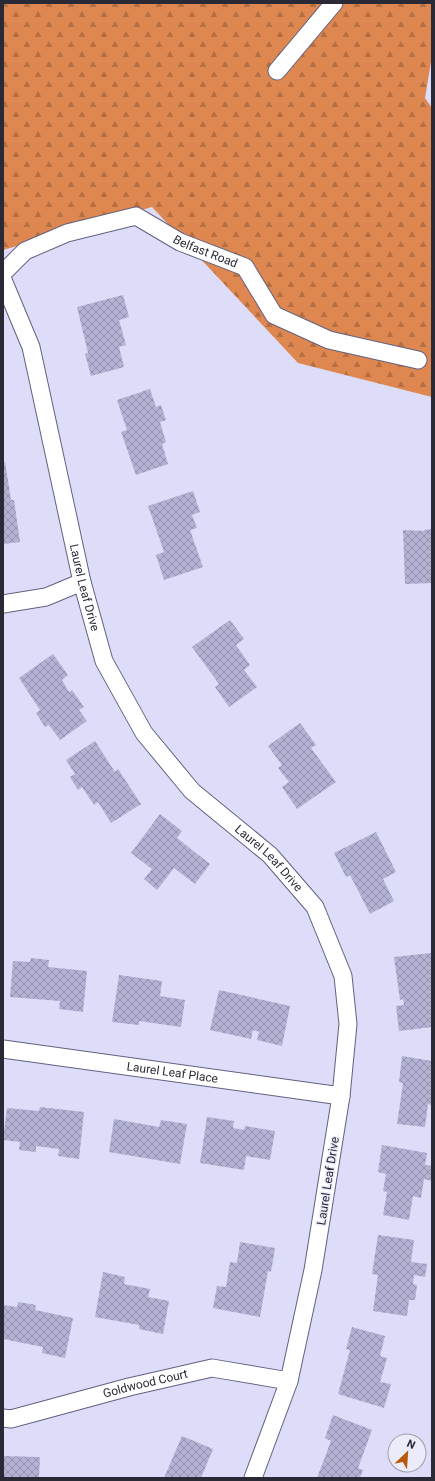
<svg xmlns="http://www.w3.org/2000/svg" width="435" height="1481" viewBox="0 0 435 1481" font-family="Roboto,sans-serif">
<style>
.forest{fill:url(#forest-firs)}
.building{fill:url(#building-cross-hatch)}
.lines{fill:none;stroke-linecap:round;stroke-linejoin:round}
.street-casing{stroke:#626180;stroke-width:19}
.street{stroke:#fff;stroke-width:17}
.labels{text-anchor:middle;stroke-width:3;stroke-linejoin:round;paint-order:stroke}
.street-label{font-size:12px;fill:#2a2a37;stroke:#ebebfa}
</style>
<defs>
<pattern id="forest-firs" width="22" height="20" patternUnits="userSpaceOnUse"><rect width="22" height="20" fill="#df8750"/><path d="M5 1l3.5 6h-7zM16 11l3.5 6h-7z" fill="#b56f43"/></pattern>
<pattern id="building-cross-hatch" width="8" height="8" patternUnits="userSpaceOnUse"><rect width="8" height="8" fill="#b3b2d5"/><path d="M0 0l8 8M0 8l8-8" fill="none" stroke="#9291ae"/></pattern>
</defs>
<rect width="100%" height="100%" fill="#ddddfa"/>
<path class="forest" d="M3 3H432V56L425 98 432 108V397L298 363 152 207 3 250Z"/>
<g class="building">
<path d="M123 295 129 317 119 320 126 345 119 347 124 367 91 376 85 354 88 353 77 307Z"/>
<path d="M150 389 156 407 161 405 166 420 160 422 166 442 162 444 168 464 136 475 121 432 127 430 117 400Z"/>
<path d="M5 462 11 500H14L20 542 3 544V463Z"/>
<path d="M193 491 200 512 192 515 197 528 190 530 203 567 164 580 156 555 164 552 148 506Z"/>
<path d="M432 529V583L405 584 403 530 424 531V530Z"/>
<path d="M230 620 244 639 236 645 250 665 244 670 257 687 229 707 215 687 219 684 192 647Z"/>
<path d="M53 654 68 675 62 680 69 692 72 690 84 707 79 710 87 721 60 740 49 725 45 727 36 713 40 710 19 678Z"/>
<path d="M300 723 316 745 311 748 336 782 297 809 282 787 289 782 278 768 282 765 268 746Z"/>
<path d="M95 741 115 772 118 769 141 804 111 823 98 802 94 805 82 787 78 790 70 777 75 774 66 760Z"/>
<path d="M160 814 182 831 177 838 210 864 195 884 174 868 157 890 144 879 152 869 131 853Z"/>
<path d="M376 832 396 872 383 879 394 901 370 914 350 875 346 877 334 853Z"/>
<path d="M431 953 432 1027 399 1031 396 1006 404 1005 403 999 400 1000 394 957Z"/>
<path d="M31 958 49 960 48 967 87 971 83 1012 59 1009 60 1001 10 997 13 961 30 962Z"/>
<path d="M119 975 162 981 160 996 185 1000 181 1027 139 1021V1025L112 1022Z"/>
<path d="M219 990 290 1006 282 1046 257 1040 259 1032 253 1030 251 1039 210 1030Z"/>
<path d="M402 1056 432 1061V1105L428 1104 425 1127 397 1124 403 1083 399 1082Z"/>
<path d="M40 1107 84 1112 79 1159 58 1156 59 1149 36 1146V1152L19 1150 20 1142 3 1140 7 1108 39 1111Z"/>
<path d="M207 1117 234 1121 233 1128 244 1130 245 1126 275 1131 270 1160 246 1156 244 1170 200 1163Z"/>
<path d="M114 1119 159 1127 161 1120 187 1124 180 1164 109 1152Z"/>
<path d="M382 1145 427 1153 425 1165 432 1166V1181L424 1179 421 1198 413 1196 409 1220 383 1215 387 1192 383 1191 386 1174 378 1172Z"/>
<path d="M378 1235 414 1240 411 1262 427 1264 425 1277 414 1275 413 1284 417 1285 415 1300H409L407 1316 373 1311 378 1275 372 1274Z"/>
<path d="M240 1242 275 1248 271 1272 268 1271 260 1317 213 1308 217 1286 226 1287 230 1262 237 1263Z"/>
<path d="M103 1272 125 1277 124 1284 150 1289 148 1297 169 1301 163 1334 139 1329V1325L95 1317Z"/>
<path d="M18 1302 36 1305 35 1310 73 1318 65 1358 42 1353 43 1347 3 1339V1305L17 1307Z"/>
<path d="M352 1327 385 1336 380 1356 387 1358 380 1382 391 1384 384 1408 338 1394 350 1350 346 1349Z"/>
<path d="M333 1415 372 1430 358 1468 363 1470 360 1478H317L331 1441 325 1438Z"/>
<path d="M182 1436 213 1449 201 1478H164Z"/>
<path d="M3 1456 40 1457 39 1478H3Z"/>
</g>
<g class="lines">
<defs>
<g id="street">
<path d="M277 71 334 3"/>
<path id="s1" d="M3 273 25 251 67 233 136 216 180 242 245 267 274 315 329 340 418 360"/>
<path id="s2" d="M3 280 31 347 82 582 104 661 144 733 192 791 270 855 315 907 343 976 348 1024 341 1096 313 1270 289 1381 253 1478"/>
<path d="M3 604 46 597 82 582"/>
<path id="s3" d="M3 1049 341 1096"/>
<path id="s4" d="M3 1418 11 1419 129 1387 212 1368 289 1381"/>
</g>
</defs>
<use href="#street" class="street-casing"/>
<use href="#street" class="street"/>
</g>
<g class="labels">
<g class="street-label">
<text dy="4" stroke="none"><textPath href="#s1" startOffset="226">Belfast Road</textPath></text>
<text dy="4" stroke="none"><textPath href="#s2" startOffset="319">Laurel Leaf Drive</textPath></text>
<text dy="4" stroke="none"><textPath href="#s2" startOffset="655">Laurel Leaf Drive</textPath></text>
<text dy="4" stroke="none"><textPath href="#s3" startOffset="171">Laurel Leaf Place</textPath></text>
<text transform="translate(328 1181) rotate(-81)" y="4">Laurel Leaf Drive</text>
<text dy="4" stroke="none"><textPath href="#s4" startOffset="147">Goldwood Court</textPath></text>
</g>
</g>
<rect width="435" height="1481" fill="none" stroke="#2a2a37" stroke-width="8"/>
<g transform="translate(407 1453) rotate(25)"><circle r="19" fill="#ebebfa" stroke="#9e9eac"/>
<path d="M0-3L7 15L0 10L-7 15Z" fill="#b8590c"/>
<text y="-6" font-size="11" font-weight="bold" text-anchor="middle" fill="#2a2a37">N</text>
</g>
</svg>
